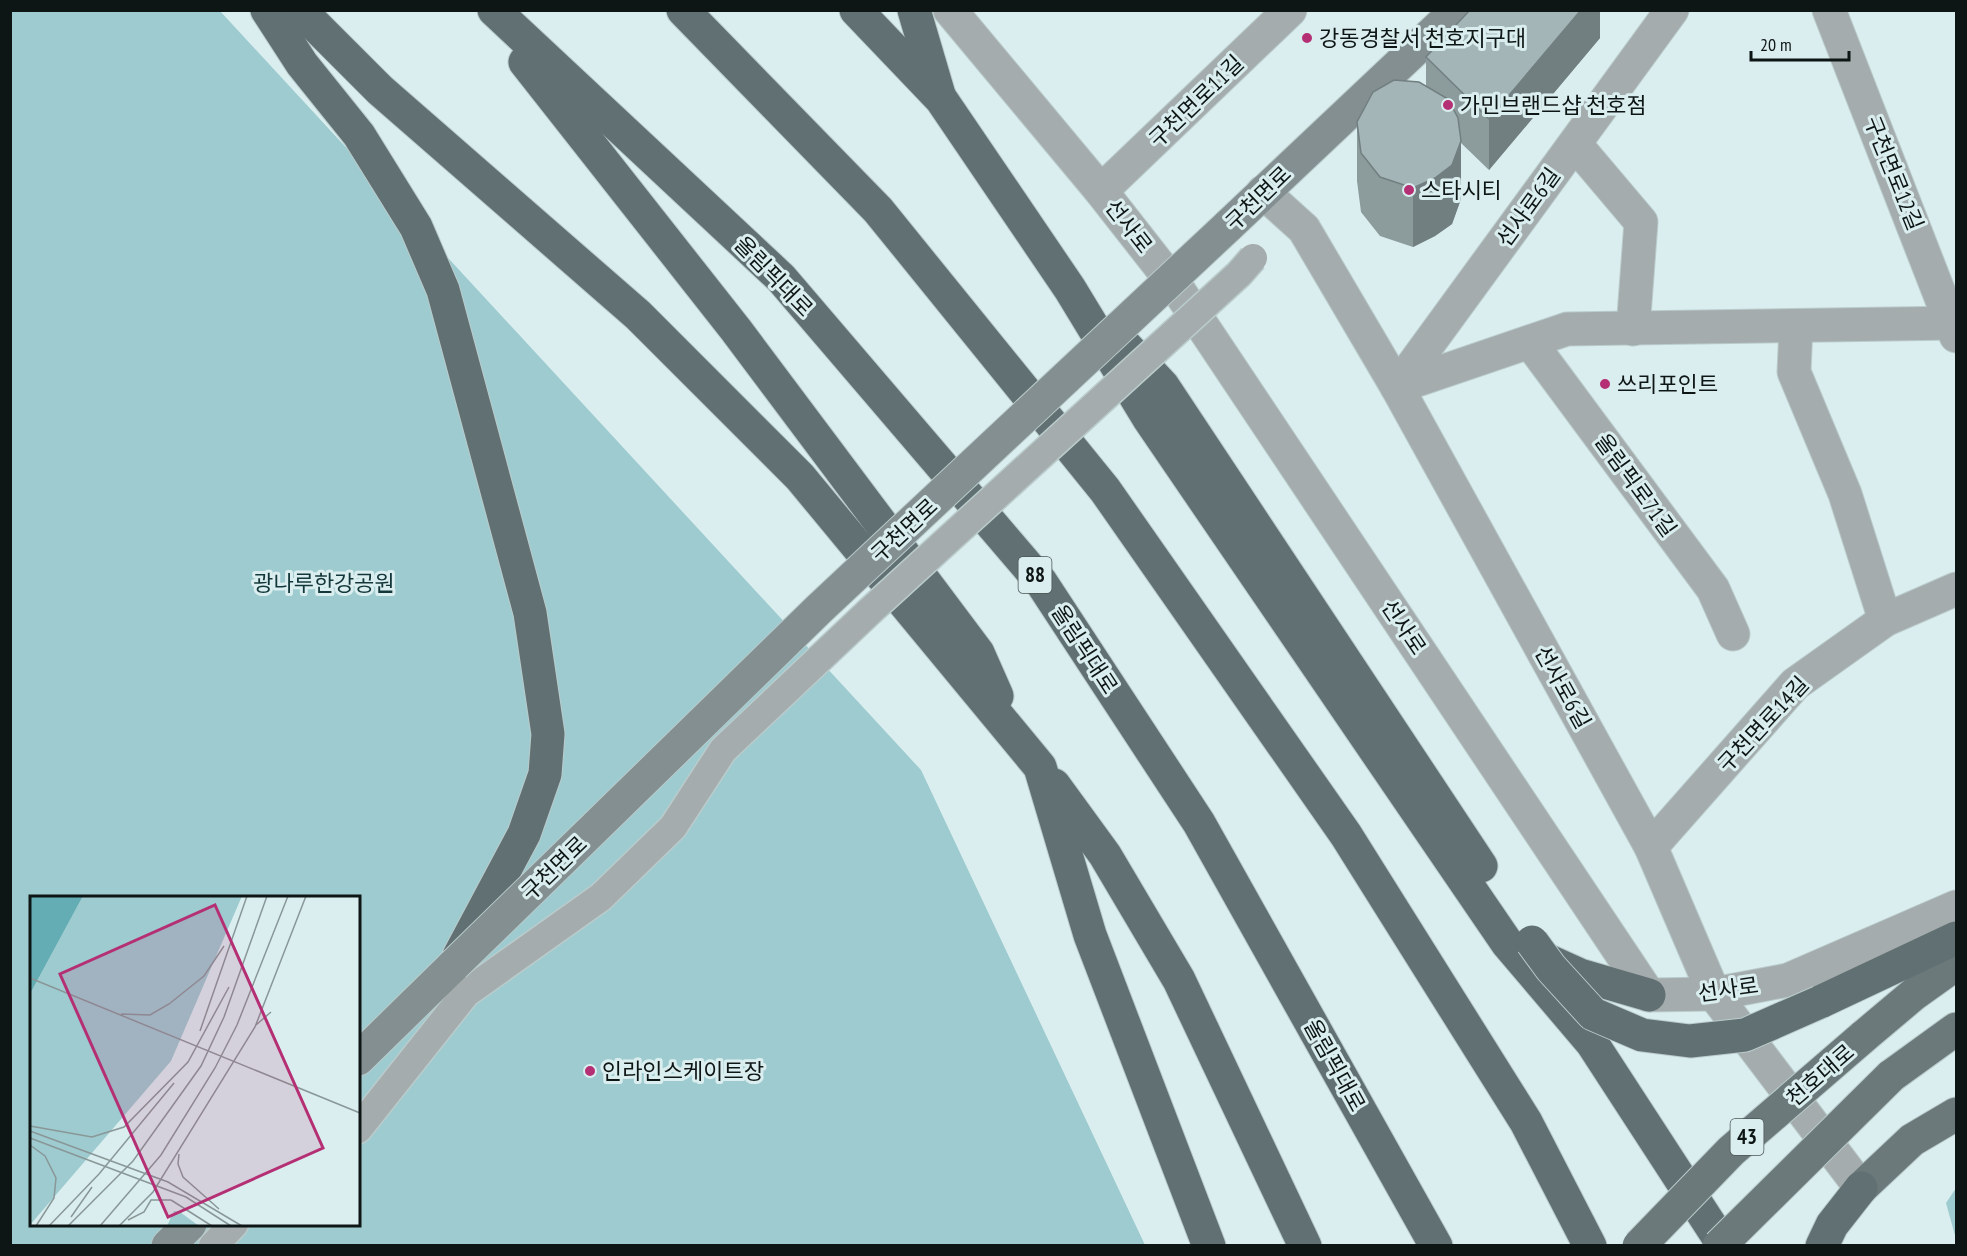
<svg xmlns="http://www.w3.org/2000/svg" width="1967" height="1256" viewBox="0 0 1967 1256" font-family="'PT Sans Narrow','Noto Sans KR',sans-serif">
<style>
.green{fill:#9ecbcf;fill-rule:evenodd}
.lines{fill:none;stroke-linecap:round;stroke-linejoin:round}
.pedestrian-casing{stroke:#bacbcc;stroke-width:31}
.minor-casing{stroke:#bacbcc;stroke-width:35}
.secondary-casing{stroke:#bacbcc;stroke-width:35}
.primary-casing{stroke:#bacbcc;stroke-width:35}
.trunk-casing{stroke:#bacbcc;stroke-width:35}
.pedestrian{stroke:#a4acad;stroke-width:28}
.minor{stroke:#a4acad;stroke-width:33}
.secondary{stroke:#838f90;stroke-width:33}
.primary{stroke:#6b797b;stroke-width:33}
.trunk{stroke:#617072;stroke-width:33}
.pedestrian-bridge-casing{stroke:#bacbcc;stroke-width:31;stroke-linecap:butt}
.secondary-bridge-casing{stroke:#bacbcc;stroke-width:35;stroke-linecap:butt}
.primary-bridge-casing{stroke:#bacbcc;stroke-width:35;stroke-linecap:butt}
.trunk-bridge-casing{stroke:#bacbcc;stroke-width:35;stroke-linecap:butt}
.pedestrian-bridge{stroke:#a4acad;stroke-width:28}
.secondary-bridge{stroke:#838f90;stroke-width:33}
.primary-bridge{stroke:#6b797b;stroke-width:33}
.trunk-bridge{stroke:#617072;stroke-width:33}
.wall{fill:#8c9c9d}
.shaded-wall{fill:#727f80}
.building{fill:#a3b5b7;stroke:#727f80;stroke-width:1.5}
.poi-dot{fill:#b42f74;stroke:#dbeeef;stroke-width:2}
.labels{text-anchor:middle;stroke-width:6;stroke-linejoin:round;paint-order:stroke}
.shield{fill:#dbeeef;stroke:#4c5656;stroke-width:1.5}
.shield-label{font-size:21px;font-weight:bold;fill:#0e1515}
.poi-label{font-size:22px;fill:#0e1515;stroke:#dbeeef;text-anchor:start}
.street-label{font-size:22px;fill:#0e1515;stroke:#dbeeef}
.park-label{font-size:22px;fill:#123639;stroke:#dbeeef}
.inset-road{fill:none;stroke:#899798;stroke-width:1.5}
.view{fill:#b42f74;fill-opacity:0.15;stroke:#b42f74;stroke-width:3}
.inset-edge{fill:none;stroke:#0e1515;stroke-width:3}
</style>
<rect width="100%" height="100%" fill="#dbeeef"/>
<g class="green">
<path d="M11 11H220L921 770 1145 1245H11ZM32 898H358V1224H32Z"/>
<path d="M1956 1188V1239L1946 1203Z"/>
</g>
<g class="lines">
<defs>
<g id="pedestrian">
<path d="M358 1129 466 993 601 897 673 827 723 750 870 611"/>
<path d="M213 1246 234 1224"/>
</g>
<g id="minor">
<path d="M950 10 1101 191 1177 288 1649 995 1714 994 1788 980 1956 907"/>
<path d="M1829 10 1956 336"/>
<path d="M1575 144 1641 222 1633 329"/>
<path d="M1101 191 1290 10"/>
<path d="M1263 192 1304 229 1397 387 1651 847 1714 994 1861 1188"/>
<path d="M1796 326 1794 372 1845 494 1885 620"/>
<path d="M1530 342 1713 589 1733 634"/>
<path d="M1397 387 1567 329 1956 323"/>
<path d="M1397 387 1672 10"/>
<path d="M1651 847 1795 684 1885 620 1956 589"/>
</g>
<g id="secondary">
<path d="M1227 227 1457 10"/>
<path d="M358 1059 454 965"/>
<path d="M168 1246 190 1224"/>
</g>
<g id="primary">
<path d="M1863 1037 1914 994 1956 964"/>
<path d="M1891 1076 1956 1029"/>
<path d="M1861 1188 1912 1140 1956 1114"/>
</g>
<g id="trunk">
<path d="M267 10 302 64 359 135 416 227 443 290 530 613 548 734 545 774 524 834 459 956"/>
<path d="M300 10 380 90 638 315 800 477 1040 767 1090 935 1209 1246"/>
<path d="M494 10 781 278 1041 582 1199 823 1436 1246"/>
<path d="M683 10 878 210 1105 490 1346 835 1526 1122 1590 1246"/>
<path d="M856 10 941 99 1070 289 1149 419 1507 943 1592 1043 1724 1246"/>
<path d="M914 10 939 95"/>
<path d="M525 62 736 330 978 653 997 696"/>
<path d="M1120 340 1163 386 1481 866"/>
<path d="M1054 785 1105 855 1179 980 1305 1246"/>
<path d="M1538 956 1580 975 1649 995"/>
<path d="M1820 1002 1956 938"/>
<path d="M1822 1246 1832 1225 1861 1188"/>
</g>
</defs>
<use href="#pedestrian" class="pedestrian-casing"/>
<use href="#minor" class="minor-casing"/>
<use href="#secondary" class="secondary-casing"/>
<use href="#primary" class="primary-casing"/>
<use href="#trunk" class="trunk-casing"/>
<use href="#pedestrian" class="pedestrian"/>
<use href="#minor" class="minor"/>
<use href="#secondary" class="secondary"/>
<use href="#primary" class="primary"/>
<use href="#trunk" class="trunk"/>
<defs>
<path id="pedestrian-bridge" d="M870 611 1239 274 1253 258"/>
<path id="secondary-bridge" d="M454 965 819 609 1227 227"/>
<g id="primary-bridge">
<path d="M1639 1246 1731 1151 1863 1037"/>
<path d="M1719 1246 1891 1076"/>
</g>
<path id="trunk-bridge" d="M1532 942 1551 968 1593 1014 1642 1035 1690 1041 1745 1035 1820 1002"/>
</defs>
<use href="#pedestrian-bridge" class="pedestrian-bridge-casing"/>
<use href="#secondary-bridge" class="secondary-bridge-casing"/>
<use href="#primary-bridge" class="primary-bridge-casing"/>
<use href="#trunk-bridge" class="trunk-bridge-casing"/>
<use href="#pedestrian-bridge" class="pedestrian-bridge"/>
<use href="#secondary-bridge" class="secondary-bridge"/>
<use href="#primary-bridge" class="primary-bridge"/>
<use href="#trunk-bridge" class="trunk-bridge"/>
</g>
<path class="wall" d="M1600 10V38L1489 170 1461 143V199L1452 224 1435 236 1413 247 1380 236 1361 212 1357 181V122L1426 86V57Z"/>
<g class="shaded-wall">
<path d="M1581 10H1600V38L1489 170V119Z"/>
<path d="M1461 141V199L1452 224 1435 236 1413 247V188Z"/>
</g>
<g class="building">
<path d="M1470 10H1581L1489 119 1426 57Z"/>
<path d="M1394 80 1419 82 1448 99 1458 118 1461 141 1452 165 1435 178 1413 188 1380 177 1361 153 1357 122 1373 92Z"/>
</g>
<g class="poi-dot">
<circle cx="1307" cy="38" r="6"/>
<circle cx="1448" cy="105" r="6"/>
<circle cx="1409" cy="190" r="6"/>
<circle cx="1605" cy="384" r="6"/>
<circle cx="590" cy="1071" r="6"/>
</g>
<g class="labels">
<g class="shield">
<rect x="1018.5" y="557" width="33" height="36" rx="4.5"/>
<rect x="1730.5" y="1119" width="33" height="36" rx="4.5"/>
</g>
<g class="shield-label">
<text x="1035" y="582">88</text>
<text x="1747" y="1144">43</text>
</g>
<g class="poi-label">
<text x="1319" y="46">강동경찰서 천호지구대</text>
<text x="1460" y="113">가민브랜드샵 천호점</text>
<text x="1421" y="198">스타시티</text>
<text x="1617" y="392">쓰리포인트</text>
<text x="602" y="1079">인라인스케이트장</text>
</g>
<g class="street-label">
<text transform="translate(1196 101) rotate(-44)" y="8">구천면로11길</text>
<text transform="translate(1894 173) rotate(68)" y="8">구천면로12길</text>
<text transform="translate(1258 198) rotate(-44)" y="8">구천면로</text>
<text transform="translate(1528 207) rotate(-54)" y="8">선사로6길</text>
<text transform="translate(1129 226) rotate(52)" y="8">선사로</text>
<text transform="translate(774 276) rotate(46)" y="8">올림픽대로</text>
<text transform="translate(1636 485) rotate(54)" y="8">올림픽로71길</text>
<text transform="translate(904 530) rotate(-43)" y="8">구천면로</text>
<text transform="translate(1404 627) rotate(56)" y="8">선사로</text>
<text transform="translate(1085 649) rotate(57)" y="8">올림픽대로</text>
<text transform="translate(1563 687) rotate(61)" y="8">선사로6길</text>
<text transform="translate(1763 724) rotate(-47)" y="8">구천면로14길</text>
<text transform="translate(554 868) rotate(-44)" y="8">구천면로</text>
<text transform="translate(1728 989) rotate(-8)" y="8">선사로</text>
<text transform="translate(1335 1065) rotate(61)" y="8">올림픽대로</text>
<text transform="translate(1820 1075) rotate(-41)" y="8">천호대로</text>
</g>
<g class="park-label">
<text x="324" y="591">광나루한강공원</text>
</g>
</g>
<g transform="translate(30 896)">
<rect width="330" height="330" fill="#dbeeef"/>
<path d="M53 0H212L141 165 0 329V98ZM144 315 150 316 169 330H137Z" fill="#9ecbcf"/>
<path d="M0 0H53L0 98Z" fill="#65adb4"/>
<path class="inset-road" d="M0 82 330 217M91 118 120 119 139 108 174 80 194 50M226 129 241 116M170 135 217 0M0 230 62 241 94 231 158 166 199 91M0 235 138 286 212 330M0 242 156 301 201 330M0 249 15 260 26 282 24 302 6 330M149 258 148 268 153 281 189 313M141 304 182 330M41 321 62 291M98 324 114 316 121 304H141M19 330 69 278 144 187M38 330 103 265 171 170 194 121 237 0M70 330 131 259 185 172 207 129 258 0M89 330 123 296 225 131 276 0"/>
<path class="view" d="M185 9 293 252 138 321 30 78Z"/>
<rect width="330" height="330" class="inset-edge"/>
</g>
<rect width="1967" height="1256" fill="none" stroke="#0e1515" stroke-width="24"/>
<path d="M1751 51v9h98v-9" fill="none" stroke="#0e1515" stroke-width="3"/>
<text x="1760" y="51" font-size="18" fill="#0e1515" stroke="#dbeeef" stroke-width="4.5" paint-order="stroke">20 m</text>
</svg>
